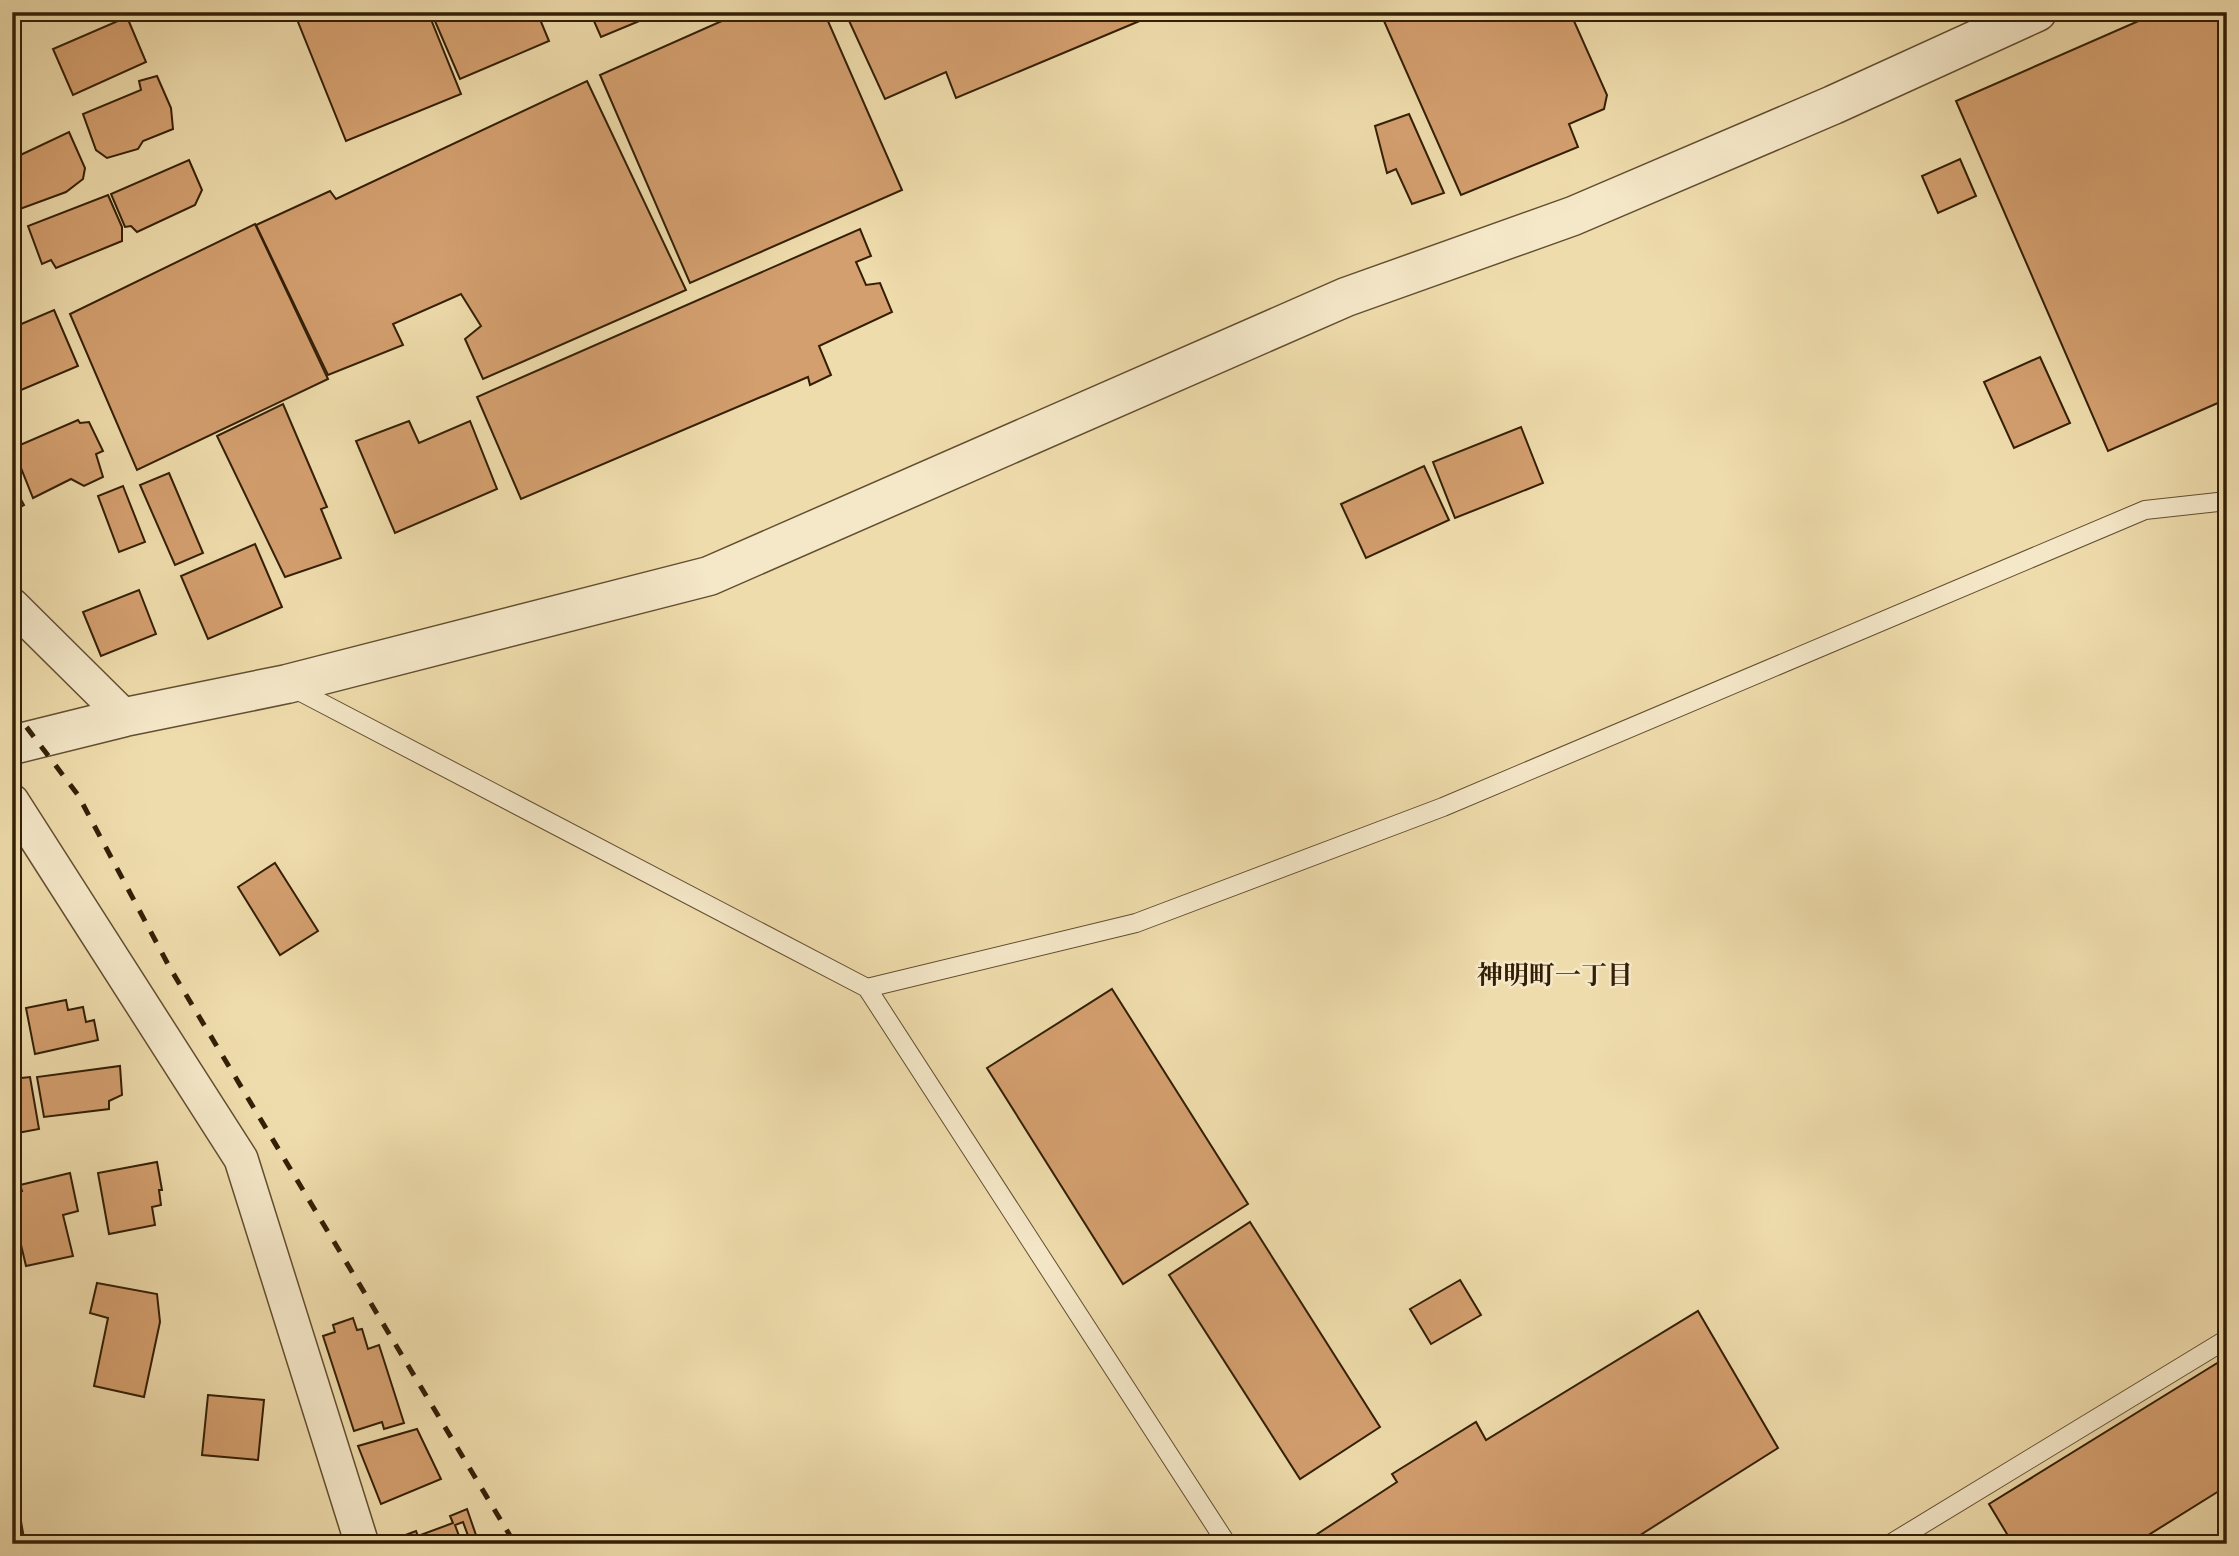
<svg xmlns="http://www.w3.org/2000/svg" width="2239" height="1556" viewBox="0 0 2239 1556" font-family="'IM FELL Great Primer','Noto Serif JP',serif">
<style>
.building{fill:#d49f6f;stroke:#331f06;stroke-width:2}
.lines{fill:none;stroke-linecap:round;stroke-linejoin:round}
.service-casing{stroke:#624e30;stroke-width:20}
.minor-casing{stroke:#624e30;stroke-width:36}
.tertiary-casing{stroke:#624e30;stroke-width:41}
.service{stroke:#f5e8c9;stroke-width:18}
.minor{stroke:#f5e8c9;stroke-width:33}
.tertiary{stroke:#f5e8c9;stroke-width:38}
.rail{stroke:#331f06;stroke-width:5;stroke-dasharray:12 12;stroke-linecap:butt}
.labels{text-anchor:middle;stroke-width:5;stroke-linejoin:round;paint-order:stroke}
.neighbourhood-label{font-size:26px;font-weight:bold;fill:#331f06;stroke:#f5e8c9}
</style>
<rect width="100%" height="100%" fill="#efdcac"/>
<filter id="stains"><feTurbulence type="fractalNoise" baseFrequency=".00286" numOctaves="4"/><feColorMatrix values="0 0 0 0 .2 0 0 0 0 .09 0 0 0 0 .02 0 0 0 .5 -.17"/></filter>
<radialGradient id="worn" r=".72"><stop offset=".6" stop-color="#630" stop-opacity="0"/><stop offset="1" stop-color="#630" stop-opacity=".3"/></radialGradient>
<g class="building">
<path d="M12 12H39V14L12 24Z"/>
<path d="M294 12H428L461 94 346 141Z"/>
<path d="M431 12H537L549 41 460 79Z"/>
<path d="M590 12H661L601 37Z"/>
<path d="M742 12H824L902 190 690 283 600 75Z"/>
<path d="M845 12H1161L956 98 946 72 885 99Z"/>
<path d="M1380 12H1570L1607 95 1604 109 1569 124 1578 147 1461 195Z"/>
<path d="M2159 12H2227V399L2108 451 1956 101Z"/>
<path d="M127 17 146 62 73 95 53 49Z"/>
<path d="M157 76 171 108 173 129 143 141 138 149 107 158 96 150 83 114 141 90 139 81Z"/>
<path d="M587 81 686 290 483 379 465 339 481 326 461 294 393 324 403 345 328 375 256 225 330 191 336 199Z"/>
<path d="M1409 114 1444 193 1412 204 1396 169 1387 173 1375 126Z"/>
<path d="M69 132 85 168 83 179 66 192 20 209 17 199 12 200V159Z"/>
<path d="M1960 159 1976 196 1938 213 1922 176Z"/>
<path d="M189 160 202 190 195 205 137 232 131 226 125 227 111 194Z"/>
<path d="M108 195 122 227V241L56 268 51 260 42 264 28 226Z"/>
<path d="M255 224 328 379 137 470 70 314Z"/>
<path d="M860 229 871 256 856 262 866 285 880 283 892 312 819 346 831 375 810 385 808 377 521 499 477 397Z"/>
<path d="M54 310 78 366 14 393 12 328Z"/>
<path d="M2040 357 2070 423 2014 448 1984 382Z"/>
<path d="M283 404 327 507 321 509 341 558 285 577 217 436Z"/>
<path d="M78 420 80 423 89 422 103 451 96 454 103 477 84 486 71 479 33 498 13 448Z"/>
<path d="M409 421 419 443 470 421 497 489 395 533 356 441Z"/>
<path d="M1521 427 1543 483 1455 518 1433 462Z"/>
<path d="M1424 466 1449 520 1366 558 1341 504Z"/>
<path d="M169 473 203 553 175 565 140 485Z"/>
<path d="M12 483 24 505 12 511Z"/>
<path d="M123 486 145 542 119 552 98 496Z"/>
<path d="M255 544 282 607 208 639 181 576Z"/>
<path d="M139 590 156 634 101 656 83 612Z"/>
<path d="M275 863 318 931 280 955 238 887Z"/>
<path d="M1112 989 1248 1204 1123 1284 987 1068Z"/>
<path d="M66 1000 68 1010 83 1007 86 1022 94 1020 98 1040 35 1054 26 1008Z"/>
<path d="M120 1066 122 1095 109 1101V1109L44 1117 37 1077Z"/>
<path d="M30 1077 39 1129 12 1134V1079Z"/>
<path d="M157 1162 162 1190H159L161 1205 152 1207 155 1225 109 1234 98 1173Z"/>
<path d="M70 1173 78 1211 63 1215 73 1256 26 1266 17 1228 12 1229V1193L22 1191 20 1185Z"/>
<path d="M1250 1222 1380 1427 1300 1479 1169 1275Z"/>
<path d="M1460 1280 1481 1315 1431 1344 1410 1309Z"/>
<path d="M97 1283 157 1294 160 1322 144 1397 94 1386 108 1318 90 1313Z"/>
<path d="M1698 1311 1778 1448 1626 1544H1302L1397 1482 1392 1474 1476 1422 1486 1440Z"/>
<path d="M353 1318 357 1330 362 1329 368 1349 379 1345 404 1423 384 1429 382 1422 354 1431 323 1336 335 1332 333 1325Z"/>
<path d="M2227 1357V1486L2134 1544H2013L1989 1504Z"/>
<path d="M208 1395 264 1400 258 1460 202 1455Z"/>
<path d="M417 1429 441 1479 381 1504 358 1446Z"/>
<path d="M12 1471 25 1544H12Z"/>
<path d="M467 1509 477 1538 470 1541 463 1522 455 1525 462 1544H396L404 1541 403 1536 416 1531 418 1536 453 1523 450 1516Z"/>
</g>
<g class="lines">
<defs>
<g id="service">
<path d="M293 688 867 988 1227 1544"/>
<path d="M867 988 1136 923 1443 807 2145 510 2227 501"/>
<path d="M1890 1544 2227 1339"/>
</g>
<g id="minor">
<path d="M12 605 125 717"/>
<path d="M12 801 241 1159 362 1544"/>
</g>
<path id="tertiary" d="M12 745 125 717 287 684 709 576 1346 297 1573 216 1833 105 2037 12"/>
</defs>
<use href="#service" class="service-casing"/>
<use href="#minor" class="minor-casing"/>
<use href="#tertiary" class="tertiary-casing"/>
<use href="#service" class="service"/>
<use href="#minor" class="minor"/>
<use href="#tertiary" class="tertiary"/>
<path class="rail" d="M12 708 78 795 170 968 515 1544"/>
</g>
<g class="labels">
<g class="neighbourhood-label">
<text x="1555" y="984">神明町一丁目</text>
</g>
</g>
<rect width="2239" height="1556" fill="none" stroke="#efdcac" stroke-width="42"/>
<rect x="14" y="14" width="2211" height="1528" fill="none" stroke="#331f06" stroke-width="3.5"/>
<rect x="21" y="21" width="2197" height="1514" fill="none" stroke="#331f06" stroke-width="2"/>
<rect width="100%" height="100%" filter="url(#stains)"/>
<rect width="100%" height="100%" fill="url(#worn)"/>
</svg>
